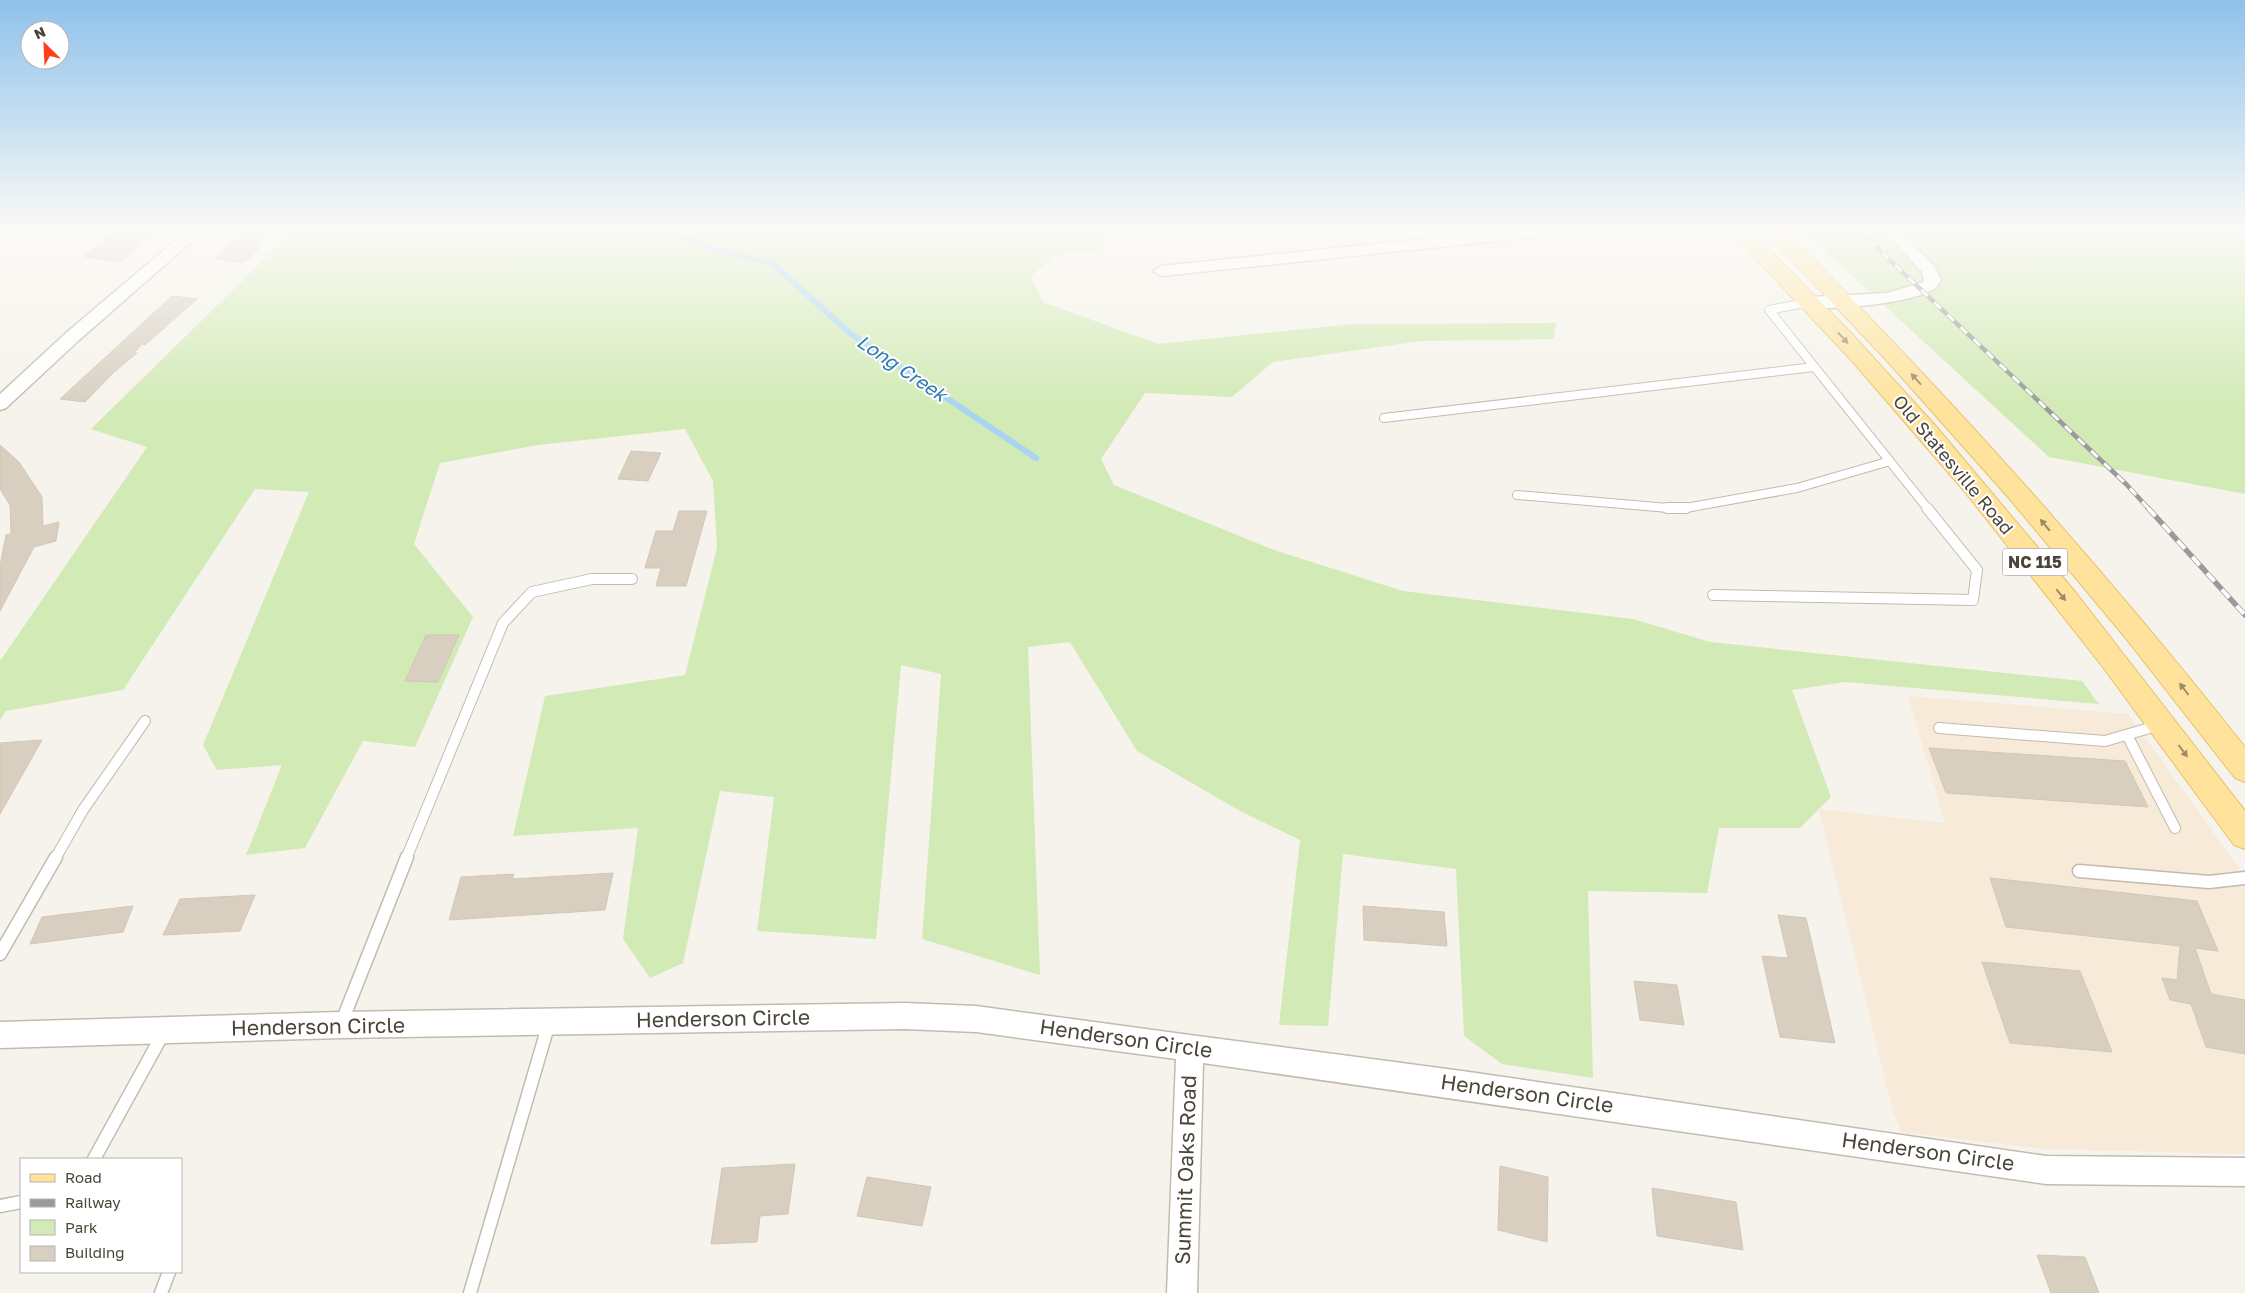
<svg xmlns="http://www.w3.org/2000/svg" width="2245" height="1293" viewBox="0 0 2245 1293" font-family="'Golos Text',sans-serif">
<style>
.commercial{fill:#f7ead8}
.green{fill:#d2eab5}
.lines{fill:none;stroke-linecap:round;stroke-linejoin:round}
.stream{stroke:#a9d4f2;stroke-width:6}
.building{fill:#d8cfc1;stroke:#d3c7b4}
.service-far2-casing{stroke:#c2bbae;stroke-width:10}
.service-far1-casing{stroke:#c2bbae;stroke-width:12}
.service-casing{stroke:#c2bbae;stroke-width:15}
.minor-casing{stroke:#c2bbae;stroke-width:3}
.primary-casing{stroke:#e6c16a;stroke-width:2}
.service-far2{stroke:#fff;stroke-width:8}
.service-far1{stroke:#fff;stroke-width:10}
.service{stroke:#fff;stroke-width:12}
.minor{fill:#fff;fill-rule:evenodd}
.primary{fill:#ffe39c;fill-rule:evenodd}
.rail-far1-casing{stroke:#9a9a9a;stroke-width:4.5}
.rail-casing{stroke:#9a9a9a;stroke-width:5.5}
.rail-far1{stroke:#fff;stroke-width:3;stroke-dasharray:9;stroke-linecap:butt}
.rail{stroke:#fff;stroke-width:4;stroke-dasharray:11;stroke-linecap:butt}
.oneway{fill:#9c8c66}
.labels{text-anchor:middle;stroke-width:4;stroke-linejoin:round;paint-order:stroke}
.shield{fill:#fff;stroke:#817c74;stroke-width:1}
.shield-label{font-size:16px;font-weight:bold;fill:#4b4439}
.street-label{font-size:18px;fill:#4b4439;stroke:#fff}
.water-label{font-size:19px;font-style:italic;fill:#2e7ab2;stroke:#fff}
.near-street-label{font-size:21px;fill:#4b4439;stroke:#fff}
</style>
<rect width="100%" height="100%" fill="#f6f3ec"/>
<path class="commercial" d="M1908 696 2128 714 2245 876V1154L2044 1149 1901 1132 1892 1108 1819 809 1945 823Z"/>
<g class="green">
<path d="M296 228H1109L1101 249 1054 255 1031 277 1043 302 1158 344 1353 324 1556 323 1554 339 1421 341 1273 362 1232 397 1145 393 1101 459 1114 485 1274 550 1403 591 1633 619 1710 642 2082 681 2099 704 1845 682 1792 690 1831 797 1800 828H1719L1707 893 1588 891 1593 1078 1502 1064 1464 1036 1456 869 1343 854 1328 1026 1279 1025 1300 840 1240 811 1137 751 1070 642 1028 647 1040 975 922 939 941 674 901 665 876 939 757 931 774 797 720 791 683 963 650 978 623 939 638 828 513 836 545 696 685 675 717 548 713 481 685 429 538 445 440 463 414 544 473 617 415 747 363 741 305 848 246 855 282 765 217 770 203 745 309 492 255 489 123 690 6 711 0 720V661L147 447 91 429Z"/>
<path d="M1800 228H2245V494L2049 457Z"/>
</g>
<g class="lines">
<path class="stream" d="M663 228 710 249 772 263 851 334 1036 458"/>
</g>
<g class="building">
<path d="M118 228H160L121 262 83 257Z"/>
<path d="M248 228H276L256 246H262L244 263 214 259Z"/>
<path d="M172 296 197 299 145 345 142 344 134 353H137L113 373 85 402 60 399Z"/>
<path d="M0 445 19 462 42 497 43 526 59 522 56 541 34 547 0 611V566L6 535 11 534 10 505 0 489Z"/>
<path d="M631 451 661 453 648 481 618 479Z"/>
<path d="M679 511H707L686 586H656L661 568H645L656 531H673Z"/>
<path d="M426 635H459L438 682 405 681Z"/>
<path d="M42 740 0 814V743Z"/>
<path d="M1929 748 2125 761 2148 807 1946 793Z"/>
<path d="M613 873 605 910 449 920 461 877 514 874 512 879Z"/>
<path d="M1990 878 2197 901 2218 951 2195 948 2211 994 2245 1000V1054L2206 1047 2191 1004 2170 1000 2162 978 2177 980 2180 946 2006 927Z"/>
<path d="M255 895 240 931 163 935 180 899Z"/>
<path d="M133 906 123 932 30 944 42 917Z"/>
<path d="M1363 906 1444 912 1447 946 1364 940Z"/>
<path d="M1778 915 1806 918 1835 1043 1780 1037 1762 956 1788 958Z"/>
<path d="M1982 962 2080 971 2112 1052 2010 1043Z"/>
<path d="M1634 981 1677 985 1684 1025 1640 1020Z"/>
<path d="M795 1164 788 1214 760 1216 757 1242 711 1244 722 1168Z"/>
<path d="M1500 1166 1548 1177 1547 1242 1498 1230Z"/>
<path d="M867 1177 931 1187 922 1226 857 1216Z"/>
<path d="M1652 1188 1736 1202 1743 1250 1657 1236Z"/>
<path d="M2037 1255 2085 1257 2099 1293H2051Z"/>
</g>
<g class="lines">
<defs>
<g id="service-far2">
<path d="M1810 302 1769 310 1928 509"/>
<path d="M1384 418 1814 367"/>
<path d="M1517 495 1680 509 1797 488 1890 461"/>
</g>
<g id="service-far1">
<path d="M1667 508H1686"/>
<path d="M1713 595 1973 600 1977 570 1927 508"/>
<path d="M1939 728 2105 741 2160 725"/>
<path d="M2127 735 2175 828"/>
<path d="M55 859 83 810 145 721"/>
<path d="M406 859 503 623 532 592 592 579H632"/>
</g>
<g id="service">
<path d="M2079 871 2209 882 2245 878"/>
<path d="M0 954 56 857"/>
<path d="M341 1024 407 857"/>
<path d="M94 1159 164 1032"/>
<path d="M0 1206 21 1202"/>
<path d="M161 1293 169 1272"/>
<path d="M470 1293 549 1023"/>
</g>
<g id="minor">
<path d="M190 228H207L78 341 6 408 0 410V394L66 333Z"/>
<path d="M1532 228H1581L1573 233 1161 276 1153 271 1161 266Z"/>
<path d="M1881 228H1896L1935 267 1941 280C1939 283 1937 287 1934 289 1912 303 1829 312 1804 306L1802 302 1804 298 1810 297 1887 293 1924 282 1922 272Z"/>
<path d="M905 1003 976 1006 1190 1035 1462 1071 2046 1156 2245 1158V1186L2046 1184 1203 1063 1197 1293H1167L1176 1059 976 1032 905 1029 341 1038 0 1048V1022L341 1012Z"/>
</g>
<g id="primary">
<path d="M1727 228H1748L1850 332 1934 424 2076 593 2245 811V849L2234 845 2102 666 1965 492 1852 361Z"/>
<path d="M1761 228H1782C1946 392 2101 565 2245 747V782L2235 778 2124 636 2008 497 1888 362Z"/>
</g>
</defs>
<use href="#service-far2" class="service-far2-casing"/>
<use href="#service-far1" class="service-far1-casing"/>
<use href="#service" class="service-casing"/>
<use href="#minor" class="minor-casing"/>
<use href="#primary" class="primary-casing"/>
<use href="#service-far2" class="service-far2"/>
<use href="#service-far1" class="service-far1"/>
<use href="#service" class="service"/>
<use href="#minor" class="minor"/>
<use href="#primary" class="primary"/>
<defs>
<path id="rail-far1" d="M1856 228 2126 484 2149 509"/>
<path id="rail" d="M2148 508 2245 615"/>
</defs>
<use href="#rail-far1" class="rail-far1-casing"/>
<use href="#rail" class="rail-casing"/>
<use href="#rail-far1" class="rail-far1"/>
<use href="#rail" class="rail"/>
</g>
<defs><path id="oneway-solid" d="M-6-.8H1V-3.2L6.5 0L1 3.2V.8H-6Z" transform="scale(1.25)"/></defs>
<g class="oneway">
<use href="#oneway-solid" transform="translate(1843 338) rotate(47)"/>
<use href="#oneway-solid" transform="translate(1916 379) rotate(-132)"/>
<use href="#oneway-solid" transform="translate(2045 525) rotate(-130)"/>
<use href="#oneway-solid" transform="translate(2061 595) rotate(51)"/>
<use href="#oneway-solid" transform="translate(2184 689) rotate(-127)"/>
<use href="#oneway-solid" transform="translate(2183 751) rotate(53)"/>
</g>
<linearGradient id="sky" x2="0" y2="1"><stop stop-color="#8fc1ec"/><stop offset="0.56" stop-color="#fbfaf6"/><stop offset="1" stop-color="#fbfaf6" stop-opacity="0"/></linearGradient>
<rect width="2245" height="409" fill="url(#sky)"/>
<g class="labels">
<rect class="shield" x="2002.5" y="548.5" width="65" height="27" rx="4"/>
<g class="shield-label">
<text x="2035" y="568">NC 115</text>
</g>
<g class="street-label">
<text transform="translate(1953 465) rotate(50)" y="6">Old Statesville Road</text>
</g>
<g class="water-label">
<text transform="translate(902 368) rotate(34)" y="7">Long Creek</text>
</g>
<g class="near-street-label">
<text transform="translate(723 1019) rotate(-1)" y="7">Henderson Circle</text>
<text transform="translate(318 1027) rotate(-1)" y="7">Henderson Circle</text>
<text transform="translate(1126 1039) rotate(8)" y="7">Henderson Circle</text>
<text transform="translate(1527 1094) rotate(8)" y="7">Henderson Circle</text>
<text transform="translate(1928 1152) rotate(8)" y="7">Henderson Circle</text>
<text transform="translate(1186 1170) rotate(-88)" y="7">Summit Oaks Road</text>
</g>
</g>
<rect x="20" y="1158" width="162" height="115" fill="#ffffff" stroke="#b7b4b0"/>
<rect x="30" y="1174" width="25" height="8" fill="#ffe39c" stroke="#b7b4b0"/>
<text x="65" y="1183" font-size="15" fill="#4b4439">Road</text>
<rect x="30" y="1199" width="25" height="8" fill="#9a9a9a" stroke="#b7b4b0"/>
<text x="65" y="1208" font-size="15" fill="#4b4439">Railway</text>
<rect x="30" y="1220" width="25" height="15" fill="#d2eab5" stroke="#b7b4b0"/>
<text x="65" y="1233" font-size="15" fill="#4b4439">Park</text>
<rect x="30" y="1246" width="25" height="15" fill="#d8cfc1" stroke="#b7b4b0"/>
<text x="65" y="1258" font-size="15" fill="#4b4439">Building</text>
<g transform="translate(45 45) rotate(336)"><circle r="24" fill="#ffffff" stroke="#b7b4b0"/>
<path d="M0-4L9 19L0 12L-9 19Z" fill="#fc3f1d"/>
<text y="-8" font-size="14" font-weight="bold" text-anchor="middle" fill="#4b4439">N</text>
</g>
</svg>
